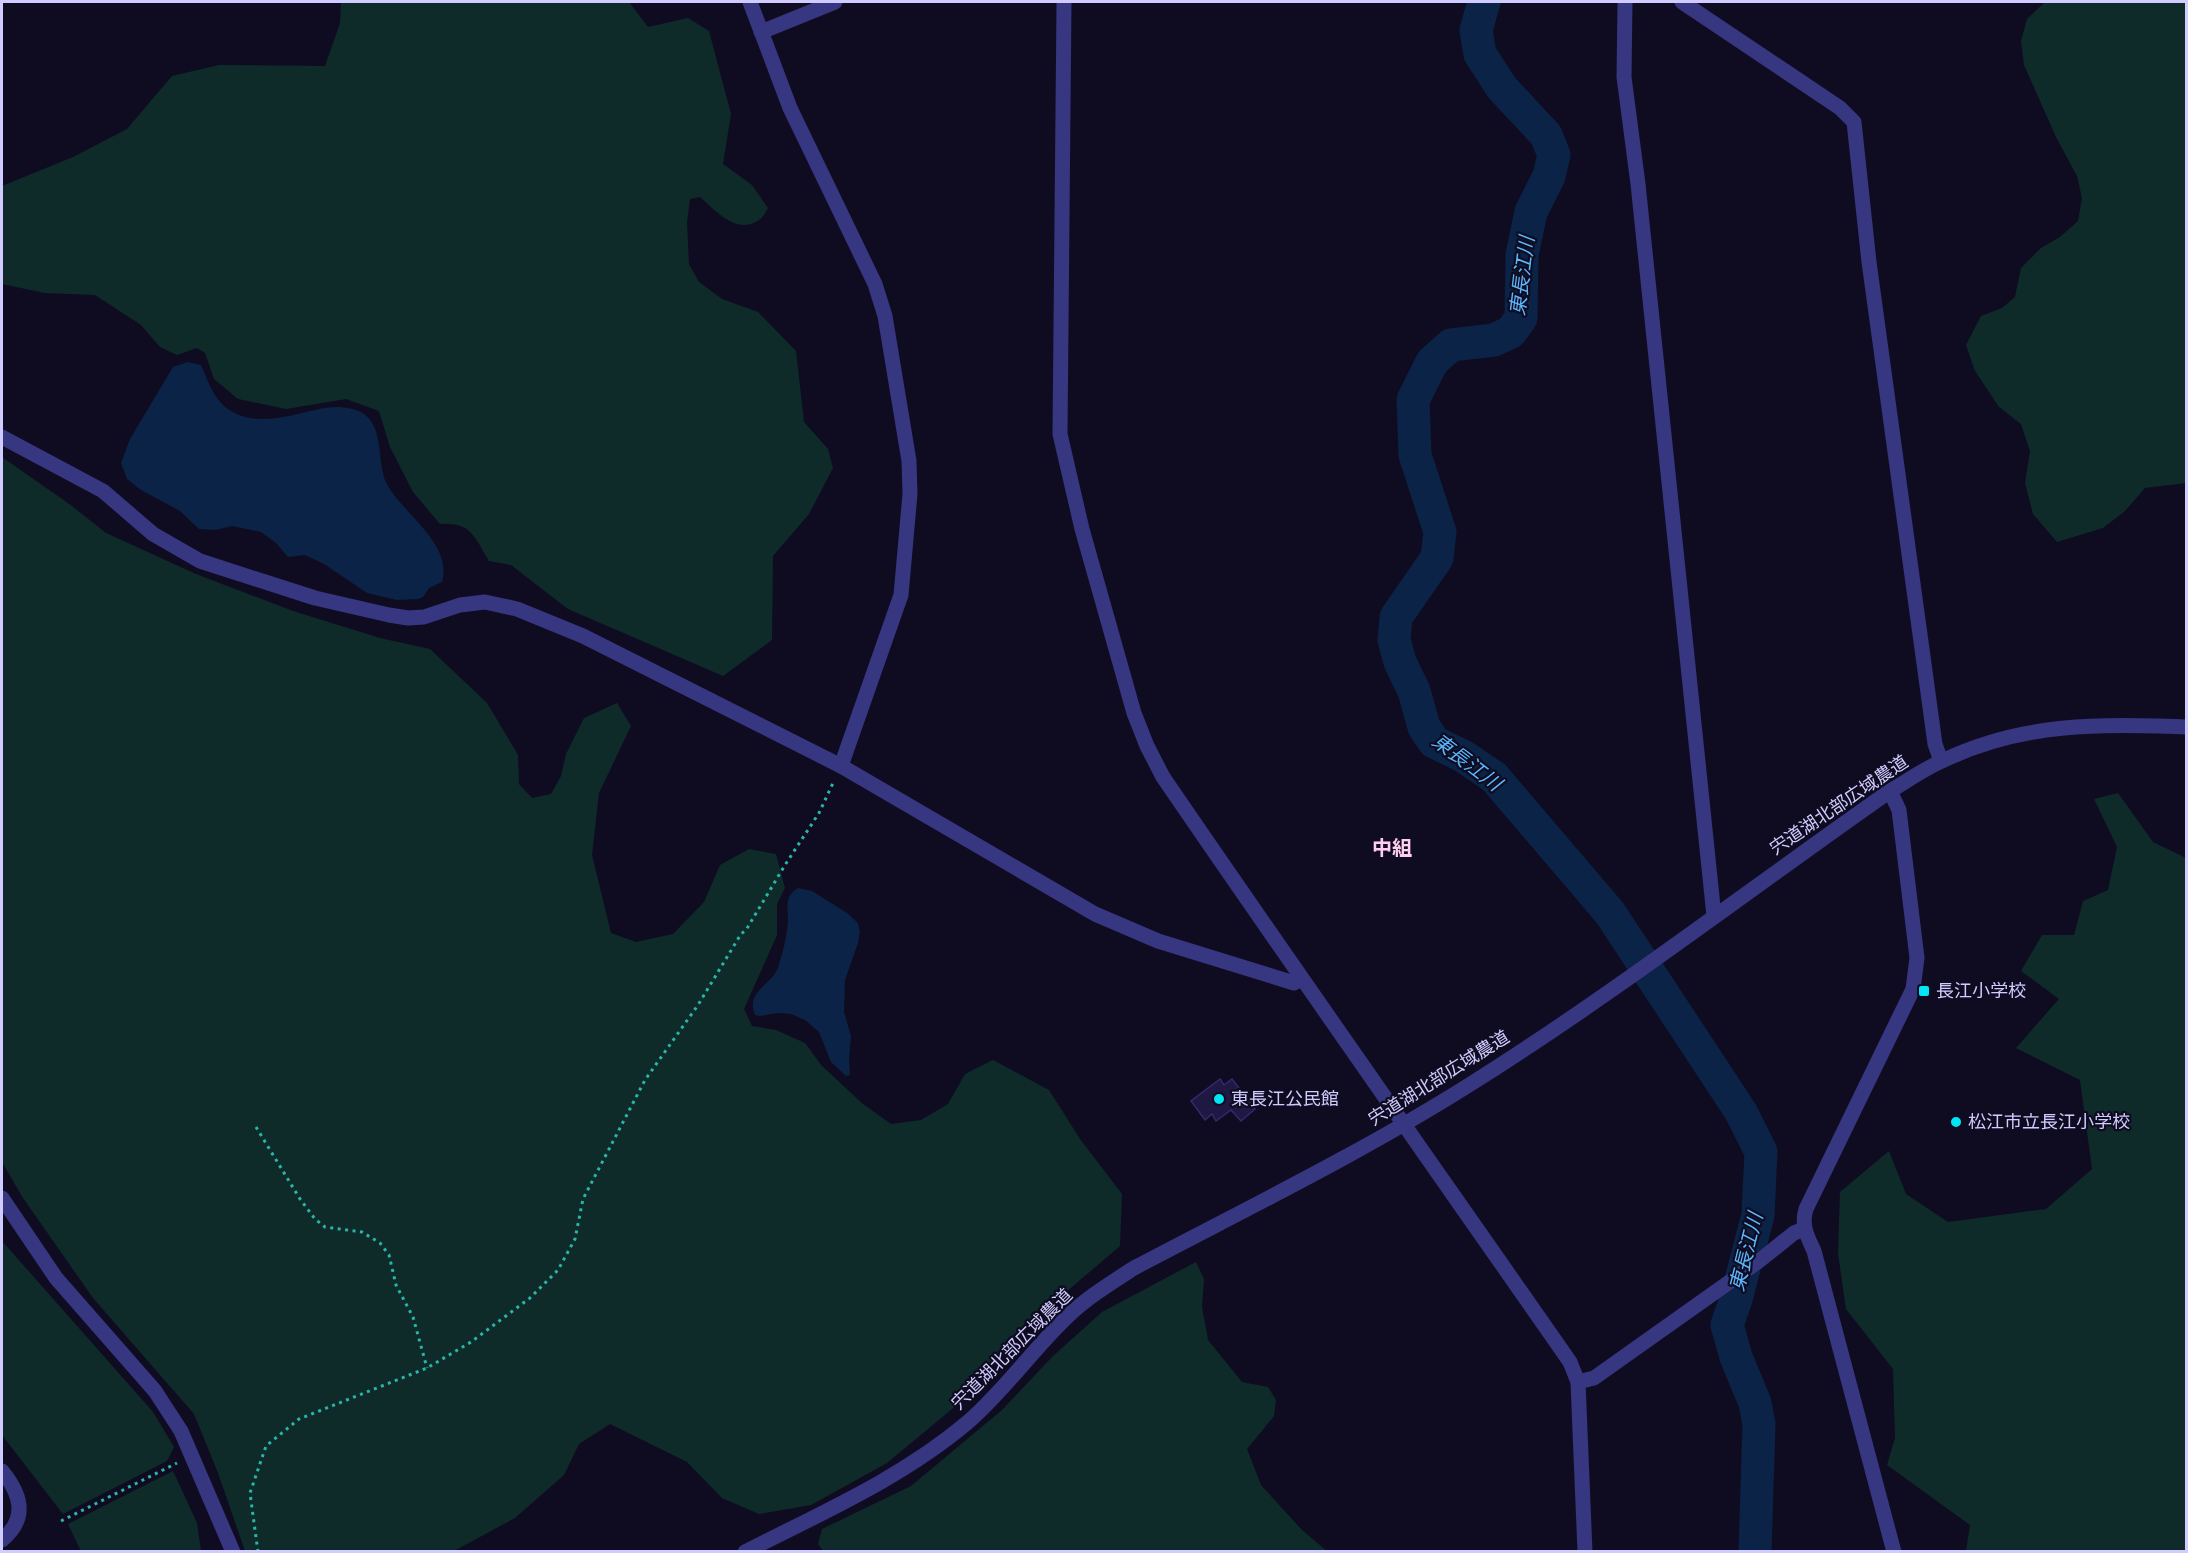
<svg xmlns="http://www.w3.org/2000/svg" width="2188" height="1553" viewBox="0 0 2188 1553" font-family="'Roboto Condensed','Noto Sans JP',sans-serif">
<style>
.green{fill:#0f2b29}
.water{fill:#0b2346}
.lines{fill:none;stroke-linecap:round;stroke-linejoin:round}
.river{stroke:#0b2346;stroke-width:33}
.building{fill:#1f1842;stroke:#35296f;stroke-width:1.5}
.path{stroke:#2ab5a8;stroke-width:3;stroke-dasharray:3 4.5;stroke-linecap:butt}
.minor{stroke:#363681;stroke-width:15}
.tertiary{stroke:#363681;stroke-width:15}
.poi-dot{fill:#00e6f7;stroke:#0f0c21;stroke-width:2}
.labels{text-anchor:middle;stroke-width:4.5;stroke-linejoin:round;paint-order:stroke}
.street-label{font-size:18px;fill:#d0ccff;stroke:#0f0c21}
.poi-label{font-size:18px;fill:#d0ccff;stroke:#0f0c21;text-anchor:start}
.water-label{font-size:20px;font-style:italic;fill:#5ab8ff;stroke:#0f0c21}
.neighbourhood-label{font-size:20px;font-weight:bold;fill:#ffceef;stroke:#0f0c21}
</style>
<rect width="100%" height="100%" fill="#0f0c21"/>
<g class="green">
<path d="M341 2H629L648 27 688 18 709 31 731 114 723 164 752 185 768 208C766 211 763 218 759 220 737 236 715 210 700 197L690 199 687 222 689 264 699 282 722 299 758 312 796 351 804 422 828 449 833 468 809 514 773 556 772 640 723 676 568 609 511 565 489 561C474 537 472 522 440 524L413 492 390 447 379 411 346 399 286 409 238 399 214 379 205 353 197 348 177 355 160 347 141 325 95 295 45 293 2 284V186L73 157 127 129 172 76 219 65 325 66 340 23Z"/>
<path d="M2045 2H2186V483L2145 488 2125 511 2103 528 2057 542 2033 514 2025 483 2030 451 2021 424 1999 407 1975 371 1966 345 1981 316 2002 308 2015 297 2021 268 2041 248 2060 237 2078 221 2082 198 2077 176 2056 137 2024 65 2021 41 2027 19Z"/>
<path d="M2 457 72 506 106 533 196 574 293 611 380 638 430 649 487 703 518 755 519 784 532 798 551 794 561 776 566 754 584 718 617 703 631 726 599 793 592 855 611 933 636 942 673 934 704 902 720 865 749 849 776 854 785 888 777 904V935L744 1009 752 1026 776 1030 805 1043 822 1066 863 1104 891 1124 921 1120 948 1104 965 1074 993 1060 1049 1090 1080 1139 1122 1194 1120 1246 1032 1321 958 1404 887 1463 811 1505 759 1514 722 1498 687 1462 610 1424 579 1444 564 1475 515 1518 454 1551H245L218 1473 194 1414 93 1298 23 1198 2 1162Z"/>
<path d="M2118 793 2153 842 2186 858V1551H1966L1970 1525 1887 1465 1895 1438 1893 1369 1846 1309 1838 1253 1840 1192 1889 1151 1906 1194 1948 1222 2046 1209 2092 1169 2080 1080 2016 1048 2059 999 2021 971 2042 935H2074L2083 901 2108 890 2117 847 2094 799Z"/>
<path d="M2 1241 153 1412 174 1447 167 1461 63 1514 2 1435Z"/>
<path d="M1196 1262 1204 1279 1202 1307 1208 1340 1242 1382 1268 1387 1276 1400 1274 1416 1247 1449 1261 1485 1302 1530 1327 1551H823L818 1544 822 1529 911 1486 1002 1410 1052 1357 1102 1312Z"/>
<path d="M173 1471 197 1523 201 1551H81L68 1524Z"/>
</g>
<g class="water">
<path d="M188 362 201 365C206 376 210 388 217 398 238 427 276 420 306 412 322 408 339 404 356 410 387 420 375 464 388 486 405 515 453 545 442 582L429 588 423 597 418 599 397 600 367 593 324 564 305 555 288 557 276 543 261 532 232 526 215 530 199 529 180 511 141 490 127 479 121 463 130 439 173 367Z"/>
<path d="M798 888 812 891 847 913 858 923 860 932 858 943 845 980 844 1012 851 1036 849 1059 850 1075 846 1076 831 1062 819 1032 805 1020 791 1014 777 1013 760 1016 755 1015C746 993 767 987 776 972 779 967 780 959 782 954 785 944 787 932 788 921 788 908 784 896 798 888Z"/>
</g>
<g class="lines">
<path class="river" d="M1484 2 1476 30 1480 54 1502 88 1546 135 1554 155 1549 176 1531 212 1522 255 1521 318 1511 332 1494 340 1451 345 1432 362 1413 400 1415 455 1440 532 1437 558 1396 617 1394 640 1400 662 1414 691 1424 727 1434 742 1463 756 1494 777 1610 913 1741 1112 1761 1152 1758 1215 1736 1299 1727 1325 1736 1357 1755 1403 1759 1424 1755 1552"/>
</g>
<path class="building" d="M1220 1079 1224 1085 1232 1079 1255 1109 1241 1121 1231 1110 1216 1121 1212 1114 1205 1120 1191 1101Z"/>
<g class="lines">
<g class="path">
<path d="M256 1127 300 1199 315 1219 325 1227 362 1232 380 1243 389 1255 396 1285 413 1317 427 1368"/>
<path d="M61 1521 177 1463"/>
<path d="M258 1552 250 1493 266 1446 299 1419 427 1368 471 1342 530 1298 558 1270 575 1239 583 1199 645 1080 698 1005 741 934 746 930 785 865 819 813 834 781"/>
</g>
<g class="minor">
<path d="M750 2 790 108 875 284 885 316 909 461 910 494 901 595 841 766"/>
<path d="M1064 2 1060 434 1082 529 1134 713 1147 746 1163 777C1297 973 1434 1167 1570 1362L1578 1382 1585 1552"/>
<path d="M1625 2 1624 77 1638 184 1714 916"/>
<path d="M1682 2 1840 108 1854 122 1869 262 1935 744 1941 761"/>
<path d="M761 32 835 2"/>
<path d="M2 437 103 491 153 534 200 561 315 598 389 615 408 618 424 617 460 605 485 602 517 609 583 636 841 766 1095 914 1158 941 1294 983 1301 979"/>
<path d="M1890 791 1899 810 1917 958 1913 989 1806 1209C1801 1225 1807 1236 1814 1251L1894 1552"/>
<path d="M2 1198 56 1278 155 1391 181 1431 233 1552"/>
<path d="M1578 1382 1594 1378 1759 1261 1794 1233 1804 1229"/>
</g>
<g class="tertiary">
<path d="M2 1471C21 1494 28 1518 2 1540"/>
<path d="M745 1552C821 1513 902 1478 968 1422 1005 1390 1033 1349 1068 1316 1088 1297 1111 1283 1134 1268 1246 1209 1361 1153 1469 1085 1614 994 1750 889 1890 791 1907 781 1924 769 1942 761 2023 722 2099 724 2186 727"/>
</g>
</g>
<g class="poi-dot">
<rect x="1918" y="985" width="12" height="12" rx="3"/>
<circle cx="1219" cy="1099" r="6"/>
<circle cx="1956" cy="1122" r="6"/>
</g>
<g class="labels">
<g class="street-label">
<text transform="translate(1839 805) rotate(-34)" y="6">宍道湖北部広域農道</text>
<text transform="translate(1439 1078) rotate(-32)" y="6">宍道湖北部広域農道</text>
<text transform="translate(1012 1349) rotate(-45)" y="6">宍道湖北部広域農道</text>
</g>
<g class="poi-label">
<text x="1936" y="997">長江小学校</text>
<text x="1231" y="1105">東長江公民館</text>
<text x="1968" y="1128">松江市立長江小学校</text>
</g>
<g class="water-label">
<text transform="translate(1522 276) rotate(-83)" y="7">東長江川</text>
<text transform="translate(1467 762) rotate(37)" y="7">東長江川</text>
<text transform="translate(1746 1252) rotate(-76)" y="7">東長江川</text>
</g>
<g class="neighbourhood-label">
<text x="1392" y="855">中組</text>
</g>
</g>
<rect width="2188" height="1553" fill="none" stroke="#d0ccff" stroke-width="6"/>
</svg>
